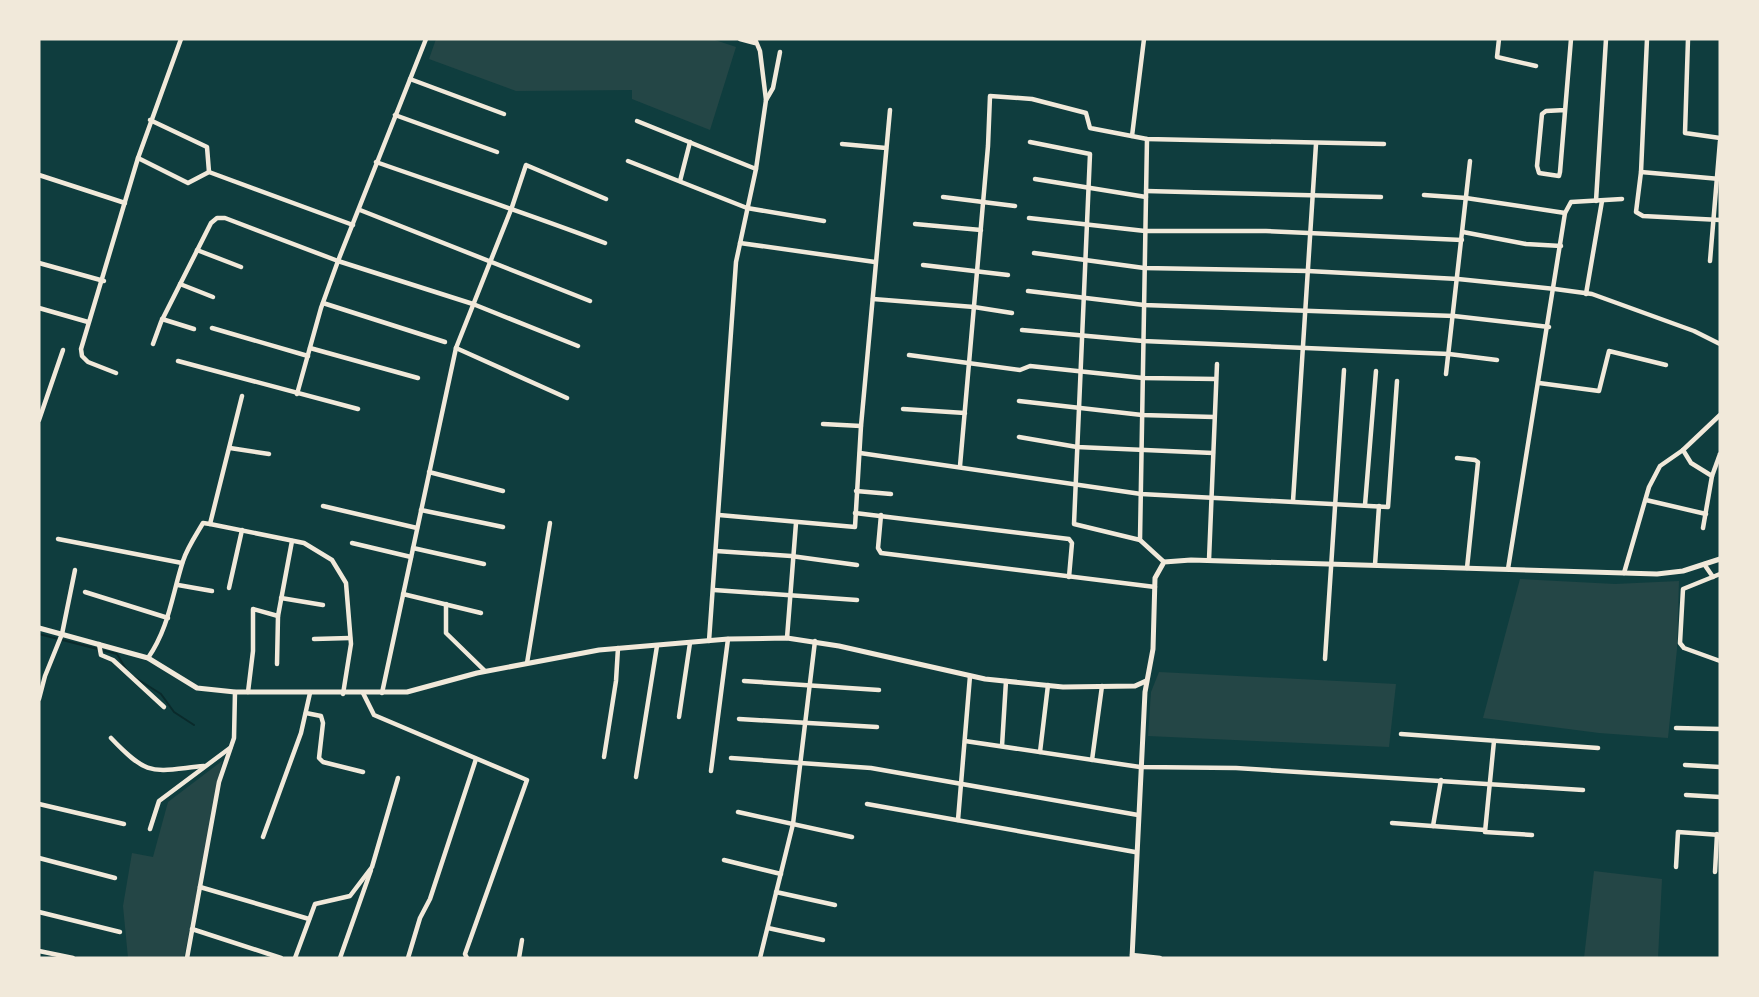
<svg xmlns="http://www.w3.org/2000/svg" width="1759" height="997" viewBox="0 0 1759 997" font-family="'Space Grotesk',sans-serif">
<style>
.green{fill:#244646}
.lines{fill:none;stroke-linecap:round;stroke-linejoin:round}
.stream{stroke:#0a2a2b;stroke-width:2}
.minor{stroke:#f1e9da;stroke-width:4.5}
.tertiary{stroke:#f1e9da;stroke-width:5}
</style>
<rect width="100%" height="100%" fill="#0f3d3e"/>
<g class="green">
<path d="M436 39H712L736 47 710 130 632 99V90L516 91 429 59Z"/>
<path d="M1520 579 1615 584 1679 581 1677 649 1668 738 1599 733 1483 718Z"/>
<path d="M1159 672 1396 684 1389 747 1148 736 1151 692Z"/>
<path d="M222 761 184 958H128L123 906 132 853 153 857 168 802Z"/>
<path d="M1594 871 1662 879 1658 958H1584Z"/>
</g>
<g class="lines">
<g class="stream">
<path d="M39 634 117 654 127 671"/>
<path d="M134 677 161 694 174 712 194 725"/>
</g>
<g class="minor">
<path d="M426 39 338 261 473 304 578 346"/>
<path d="M740 39 755 43"/>
<path d="M1499 39 1497 57 1536 66"/>
<path d="M1647 39 1641 172 1636 212 1643 216 1720 220"/>
<path d="M1688 39 1685 133 1720 138"/>
<path d="M410 79 504 114"/>
<path d="M766 100 773 88 780 52"/>
<path d="M1565 110 1546 111 1542 114 1537 166 1539 173 1559 176 1560 172 1571 39"/>
<path d="M395 115 497 152"/>
<path d="M150 120 207 147 209 172"/>
<path d="M637 121 756 169"/>
<path d="M1132 136 1144 39"/>
<path d="M1147 139 1140 540 1164 562"/>
<path d="M1030 142 1090 154 1074 524 1140 540"/>
<path d="M842 144 886 148"/>
<path d="M138 158 181 39"/>
<path d="M628 161 747 208 824 221"/>
<path d="M376 162C453 189 529 214 605 243"/>
<path d="M1641 172 1720 179"/>
<path d="M39 175 125 203"/>
<path d="M1035 179 1146 197"/>
<path d="M680 181 690 142"/>
<path d="M1146 191 1381 197"/>
<path d="M1424 195 1466 198 1565 213"/>
<path d="M943 197 1015 206"/>
<path d="M1596 201 1606 39"/>
<path d="M360 210 590 301"/>
<path d="M1029 218 1145 231H1266L1462 240"/>
<path d="M915 224 981 230"/>
<path d="M1463 232 1526 244 1561 246"/>
<path d="M740 243 875 262"/>
<path d="M197 250 241 267"/>
<path d="M1034 253 1144 268 1308 271 1458 279 1555 289 1592 294 1694 331 1720 344"/>
<path d="M1710 261 1720 141"/>
<path d="M39 263 104 281"/>
<path d="M923 265 1008 275"/>
<path d="M180 284 213 297"/>
<path d="M1028 291 1144 305 1454 316 1549 327"/>
<path d="M1586 294 1602 201"/>
<path d="M873 299 974 307 1012 313"/>
<path d="M323 303 445 342"/>
<path d="M39 308 88 322"/>
<path d="M162 319 194 329"/>
<path d="M212 328 308 356"/>
<path d="M1022 330 1143 341 1449 354 1497 360"/>
<path d="M153 344 161 322 211 223 217 218H225L338 261 321 308 297 394"/>
<path d="M310 348 418 378"/>
<path d="M456 348 567 398"/>
<path d="M909 355 1020 370 1030 366 1143 378 1216 379"/>
<path d="M178 361 358 409"/>
<path d="M116 373 88 362 82 356 81 349 138 158 188 183 209 172 353 225"/>
<path d="M1446 374 1470 161"/>
<path d="M1539 383 1599 391 1609 351 1666 365"/>
<path d="M1019 401 1142 415 1214 417"/>
<path d="M903 409 965 413"/>
<path d="M39 420 63 350"/>
<path d="M823 424 861 426"/>
<path d="M1019 437 1077 447 1213 453"/>
<path d="M230 448 269 454"/>
<path d="M1683 450 1691 463 1712 476 1703 528"/>
<path d="M860 453 1141 494 1388 507 1397 381"/>
<path d="M1457 458 1475 460 1478 462 1467 568"/>
<path d="M960 466 988 146 990 96 1032 99 1086 113 1090 128 1147 139 1384 144"/>
<path d="M429 472 503 491"/>
<path d="M1712 476 1720 454"/>
<path d="M856 491 891 494"/>
<path d="M1646 500 1706 514"/>
<path d="M1293 501 1316 144"/>
<path d="M1365 505 1376 371"/>
<path d="M323 506 417 528"/>
<path d="M421 510 503 527"/>
<path d="M855 513 1069 539 1072 543 1069 577"/>
<path d="M719 515 855 527 861 426 890 110"/>
<path d="M881 515 878 548 881 553 1155 587"/>
<path d="M210 524 242 396"/>
<path d="M58 539 182 563"/>
<path d="M352 543 411 557"/>
<path d="M413 548 484 564"/>
<path d="M716 551 791 556 857 565"/>
<path d="M1209 560 1217 364"/>
<path d="M1704 564 1713 577"/>
<path d="M1375 565 1379 506"/>
<path d="M1508 569 1565 213 1571 202 1622 199"/>
<path d="M1624 573 1649 487 1660 466 1683 450 1720 415"/>
<path d="M1720 574 1683 589 1680 643 1684 648 1720 661"/>
<path d="M178 585 212 591"/>
<path d="M229 588 242 530"/>
<path d="M714 590 857 600"/>
<path d="M85 592 168 618"/>
<path d="M403 594 481 613"/>
<path d="M281 598 323 605"/>
<path d="M446 604V633L485 671"/>
<path d="M787 638 796 523"/>
<path d="M314 639 350 638"/>
<path d="M709 641 736 262 756 169 766 100 760 51 755 39"/>
<path d="M99 644 101 655 113 660 164 707"/>
<path d="M148 658C169 628 172 595 183 561 187 548 196 535 203 523L210 524 304 543 332 560 346 583 351 644 343 694"/>
<path d="M1325 659 1344 370"/>
<path d="M527 663 550 523"/>
<path d="M277 664 278 616"/>
<path d="M744 681 879 690"/>
<path d="M248 692 253 651V609L278 616 292 541"/>
<path d="M363 693 374 715 527 780 465 954 467 958"/>
<path d="M382 693 456 348 512 207 526 165 606 199"/>
<path d="M39 699 45 676 62 634 75 570"/>
<path d="M306 713 321 716 323 723 319 758 323 762 363 772"/>
<path d="M679 717 690 643"/>
<path d="M739 719 877 727"/>
<path d="M1676 728 1720 729"/>
<path d="M1401 734 1598 748"/>
<path d="M111 738C149 778 152 771 204 766"/>
<path d="M965 741 1140 767 1236 768 1583 790"/>
<path d="M1494 741 1485 832 1532 835"/>
<path d="M1002 746 1006 681"/>
<path d="M1040 752 1048 685"/>
<path d="M604 757 616 681 618 648"/>
<path d="M731 758 871 768 1138 815"/>
<path d="M1092 760 1102 686"/>
<path d="M1685 765 1720 767"/>
<path d="M711 771 728 639"/>
<path d="M636 777 657 646"/>
<path d="M1686 795 1720 797"/>
<path d="M39 804 124 824"/>
<path d="M867 804 1135 852"/>
<path d="M738 812 852 837"/>
<path d="M958 820 970 676"/>
<path d="M1392 823 1485 830"/>
<path d="M1433 826 1441 780"/>
<path d="M150 829 159 801 230 748"/>
<path d="M263 837 301 733 310 693"/>
<path d="M39 858 115 878"/>
<path d="M724 860 781 874"/>
<path d="M1676 867 1678 832 1720 835"/>
<path d="M1715 872 1717 834"/>
<path d="M200 887 309 919"/>
<path d="M776 892 835 905"/>
<path d="M39 912 120 932"/>
<path d="M768 928 823 940"/>
<path d="M192 929 281 958"/>
<path d="M39 951 73 958"/>
<path d="M1132 955 1160 958"/>
<path d="M187 958 219 782 234 738 235 692"/>
<path d="M295 958 315 904 350 896 372 867 398 778"/>
<path d="M340 958 371 870"/>
<path d="M408 958 420 918 430 899 476 759"/>
<path d="M519 958 522 940"/>
<path d="M760 958 793 824 815 641"/>
</g>
<g class="tertiary">
<path d="M39 628 148 658 197 688 235 692H407L477 673 599 650 728 639 787 638 839 646 985 679 1063 687 1135 686 1146 681"/>
<path d="M1132 958 1145 692 1153 649 1155 578 1164 562 1191 560 1657 574 1683 571 1720 559"/>
</g>
</g>
<rect width="1759" height="997" fill="none" stroke="#f1e9da" stroke-width="81"/>
</svg>
